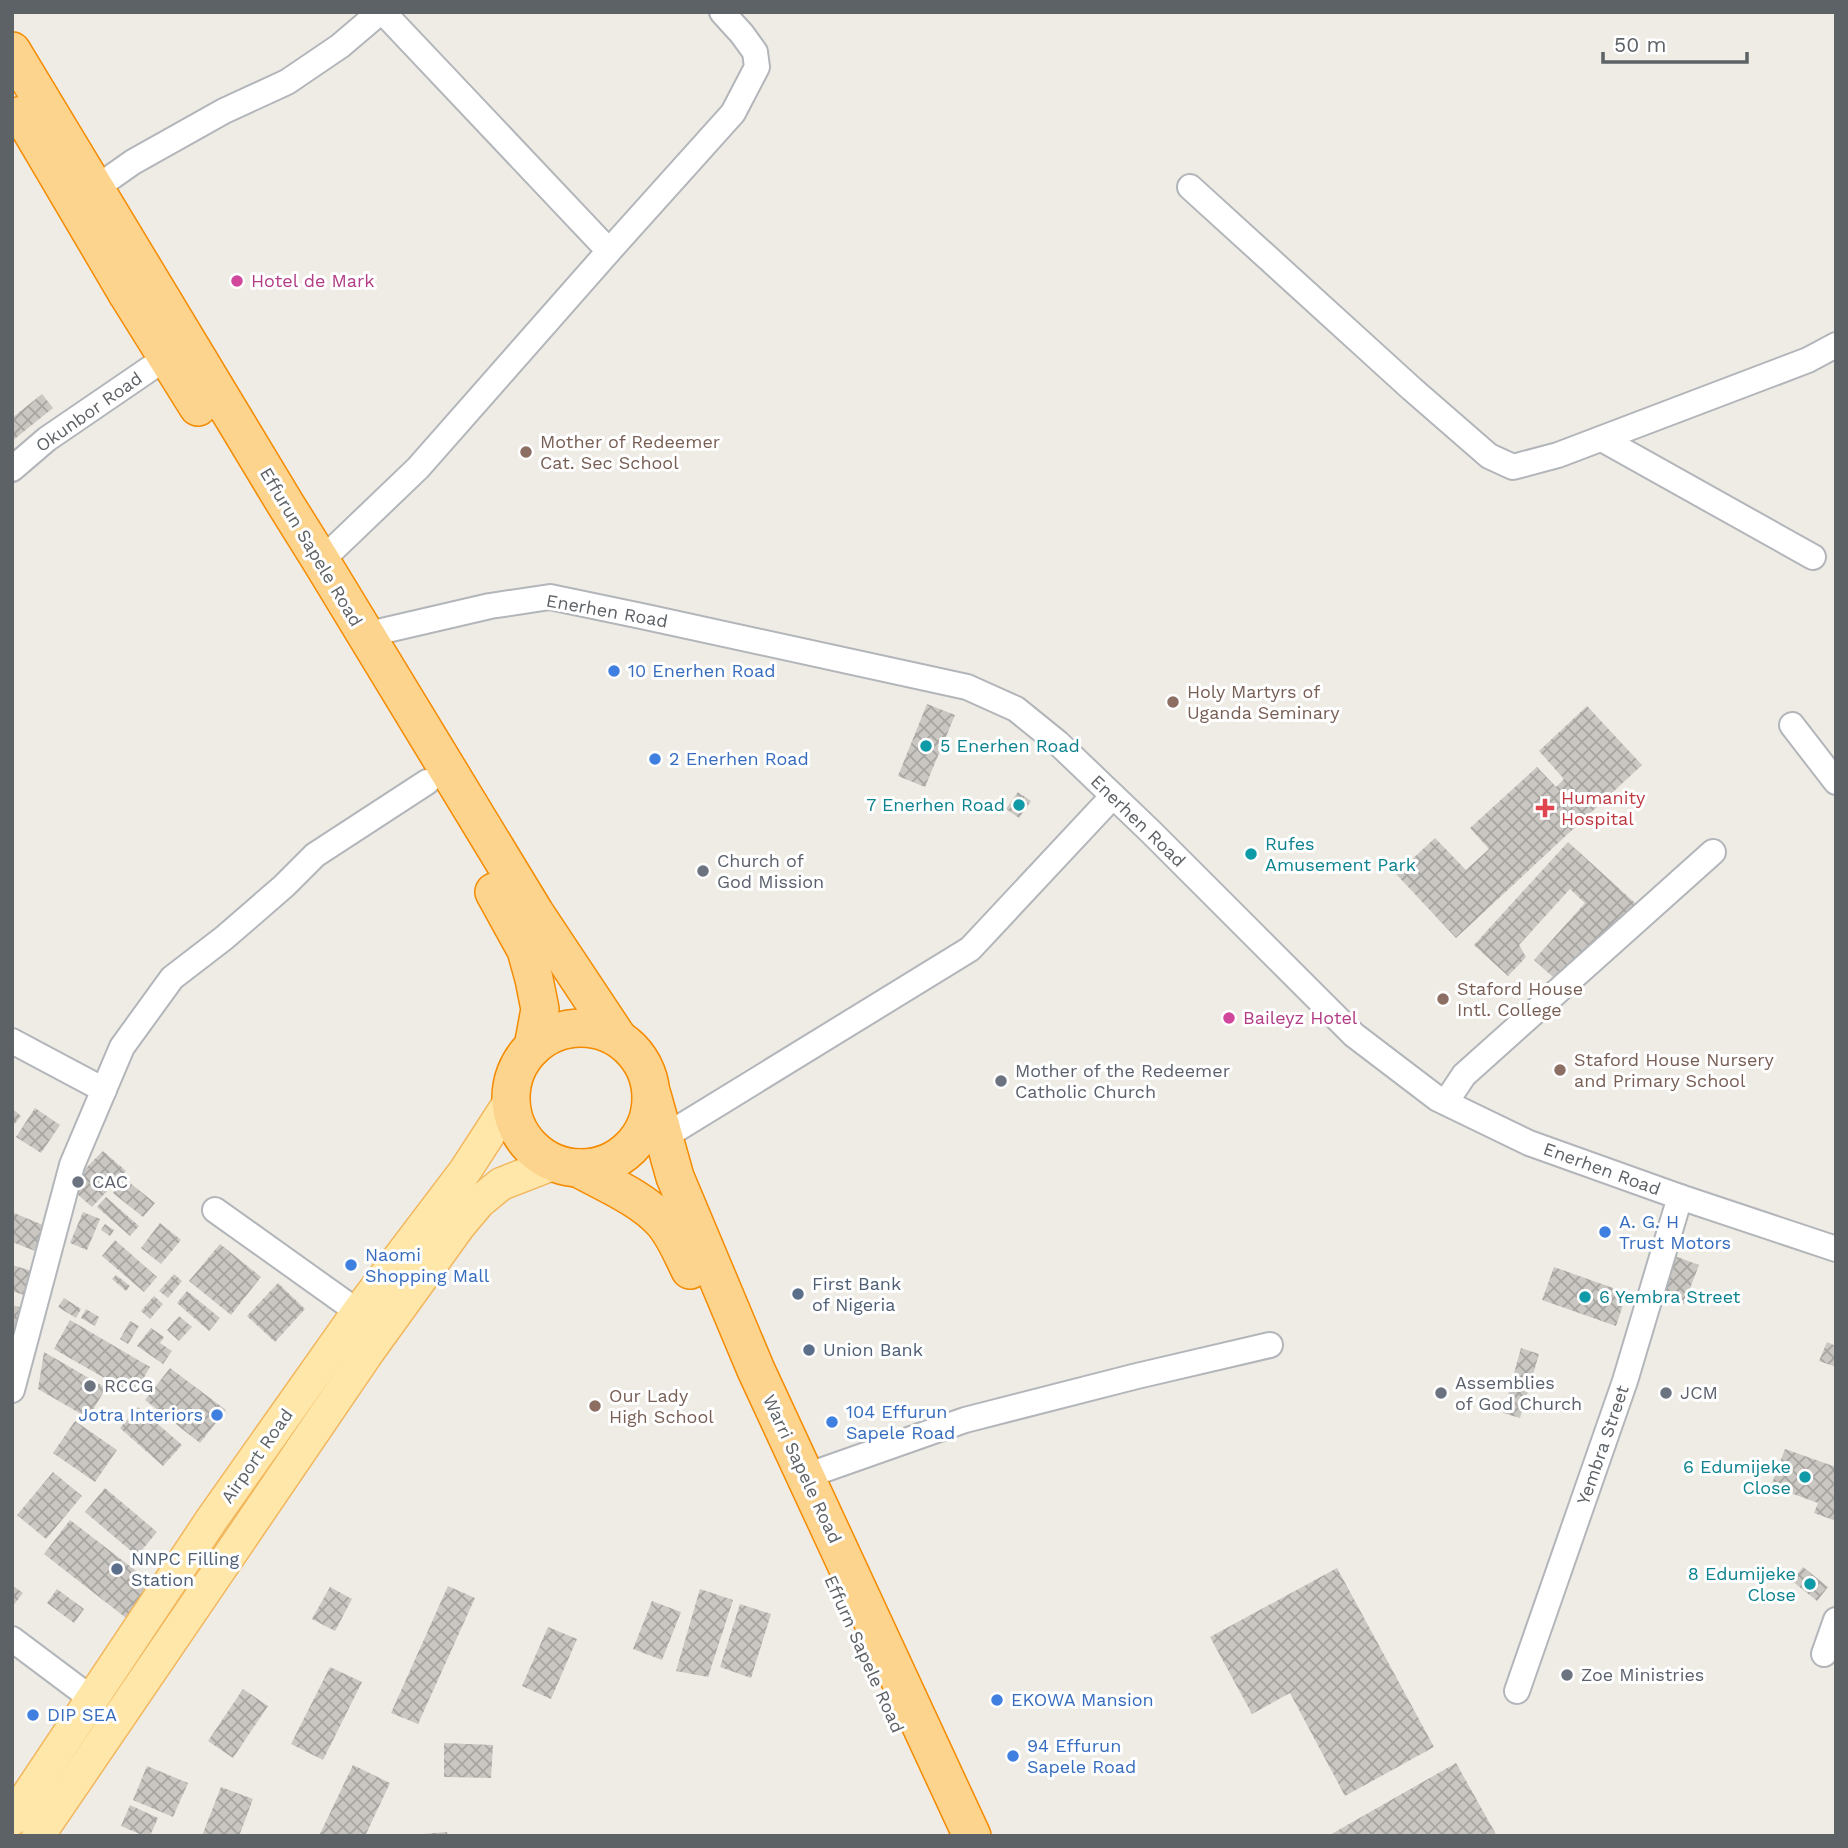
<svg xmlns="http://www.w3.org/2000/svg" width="1848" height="1848" viewBox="0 0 1848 1848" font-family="'Work Sans',sans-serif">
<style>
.building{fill:url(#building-cross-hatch)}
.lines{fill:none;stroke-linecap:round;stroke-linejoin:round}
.minor-casing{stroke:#b2b6ba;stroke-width:28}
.major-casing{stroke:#f2b65c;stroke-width:35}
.highway-casing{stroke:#f48b00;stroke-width:40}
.minor{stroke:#fff;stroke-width:24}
.major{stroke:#ffe7aa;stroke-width:32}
.highway{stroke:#fdd48e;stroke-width:37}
.hotel-dot{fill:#d1479c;stroke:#fff;stroke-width:2.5}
.education-dot{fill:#8d6e63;stroke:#fff;stroke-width:2.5}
.shop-dot{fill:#3f7fe0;stroke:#fff;stroke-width:2.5}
.culture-dot{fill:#0f9aa8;stroke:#fff;stroke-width:2.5}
.health-dot{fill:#e0444e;stroke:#fff;stroke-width:2.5}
.worship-dot{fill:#6b7280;stroke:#fff;stroke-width:2.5}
.service-dot{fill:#5c6f8a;stroke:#fff;stroke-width:2.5}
.labels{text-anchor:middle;stroke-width:6;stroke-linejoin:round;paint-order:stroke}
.hotel-label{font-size:18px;fill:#b23c85;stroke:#fff;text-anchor:start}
.street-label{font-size:18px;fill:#5d6266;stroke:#fff}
.education-label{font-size:18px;fill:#785e54;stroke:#fff;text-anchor:start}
.shop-label{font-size:18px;fill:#366cbe;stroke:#fff;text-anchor:start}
.culture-label{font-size:18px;fill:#0d838f;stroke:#fff;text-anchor:start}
.health-label{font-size:18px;fill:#be3a42;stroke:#fff;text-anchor:start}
.worship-label{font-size:18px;fill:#5b616d;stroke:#fff;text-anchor:start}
.service-label{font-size:18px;fill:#4e5e75;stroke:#fff;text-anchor:start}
</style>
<defs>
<pattern id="building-cross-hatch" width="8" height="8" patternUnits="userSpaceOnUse" patternTransform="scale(1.75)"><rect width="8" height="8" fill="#cac7c2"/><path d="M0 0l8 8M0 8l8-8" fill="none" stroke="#a7a5a1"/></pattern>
</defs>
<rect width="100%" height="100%" fill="#efece5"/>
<g class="building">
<path d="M42 394 53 408 12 441V418Z"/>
<path d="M927 704 955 715 925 787 898 776Z"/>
<path d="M1587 706 1642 765 1456 938 1396 874 1435 838 1466 870 1489 849 1470 828 1537 767 1556 787 1564 779 1539 751Z"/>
<path d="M1018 792 1031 801 1019 818 1006 809Z"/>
<path d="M1568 842 1635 903 1561 984 1534 960 1585 903 1570 889 1519 945 1526 957 1508 976 1474 945Z"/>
<path d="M35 1108 60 1125 41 1153 16 1137Z"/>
<path d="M14 1110 21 1116 12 1127V1113Z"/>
<path d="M103 1151 126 1171 92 1207 68 1186Z"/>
<path d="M125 1179 155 1203 143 1217 113 1193Z"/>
<path d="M106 1197 139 1226 130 1236 97 1207Z"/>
<path d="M12 1212 45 1226 35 1251 12 1242Z"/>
<path d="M83 1212 100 1219 87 1250 70 1243Z"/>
<path d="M160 1223 181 1240 161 1264 141 1248Z"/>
<path d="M105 1224 114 1230 110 1236 101 1230Z"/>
<path d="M115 1240 157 1277 144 1292 102 1256Z"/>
<path d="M220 1244 261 1277 231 1315 189 1281Z"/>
<path d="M1672 1255 1699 1265 1684 1304 1658 1294Z"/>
<path d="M12 1265 35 1272 27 1296 12 1291Z"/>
<path d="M1554 1267 1627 1293 1616 1326 1542 1300Z"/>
<path d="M174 1274 182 1281 168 1298 159 1291Z"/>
<path d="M116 1275 130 1286 126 1291 112 1279Z"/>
<path d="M278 1283 305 1309 275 1342 247 1316Z"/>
<path d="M187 1291 220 1318 209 1331 177 1303Z"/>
<path d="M154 1296 163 1304 150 1319 141 1311Z"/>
<path d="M64 1298 81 1309 76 1318 58 1307Z"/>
<path d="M12 1305 26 1309 15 1342 12 1341Z"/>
<path d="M86 1309 99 1317 95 1326 81 1318Z"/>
<path d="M179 1316 192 1327 179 1341 167 1330Z"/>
<path d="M70 1320 150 1367 134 1395 54 1349Z"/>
<path d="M130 1321 139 1326 128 1344 120 1339Z"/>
<path d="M151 1328 164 1337 160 1343 172 1351 163 1364 137 1346Z"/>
<path d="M1827 1342 1836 1346V1367L1819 1361Z"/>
<path d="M1521 1348 1539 1354 1520 1418 1503 1413Z"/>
<path d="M44 1352 106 1388 88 1418 38 1389Z"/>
<path d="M170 1368 226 1410 200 1443 145 1400Z"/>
<path d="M138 1407 182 1445 163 1466 120 1428Z"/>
<path d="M75 1421 117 1450 95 1482 53 1453Z"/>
<path d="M1785 1449 1836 1467V1521L1814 1513 1818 1503 1771 1486Z"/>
<path d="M53 1472 82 1496 46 1539 17 1515Z"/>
<path d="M105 1488 157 1532 137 1556 85 1512Z"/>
<path d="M70 1520 153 1584 126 1618 44 1554Z"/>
<path d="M1803 1567 1828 1587 1817 1601 1792 1581Z"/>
<path d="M1337 1568 1434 1747 1345 1796 1290 1693 1252 1714 1210 1637Z"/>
<path d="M12 1585 23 1593 12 1607Z"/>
<path d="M448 1586 475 1598 418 1724 391 1713Z"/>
<path d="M330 1587 352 1599 335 1631 312 1619Z"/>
<path d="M57 1589 84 1609 74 1623 47 1603Z"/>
<path d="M700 1589 733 1600 708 1677 676 1671Z"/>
<path d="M652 1601 681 1612 662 1660 633 1649Z"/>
<path d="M740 1604 771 1614 751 1678 720 1667Z"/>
<path d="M548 1627 577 1639 551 1699 522 1686Z"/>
<path d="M330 1667 362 1682 323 1760 291 1744Z"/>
<path d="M243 1689 268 1706 233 1758 208 1741Z"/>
<path d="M444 1743 493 1745 491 1778 444 1777Z"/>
<path d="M1456 1763 1497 1836H1328Z"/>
<path d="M353 1765 390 1783 365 1836H319Z"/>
<path d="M147 1766 188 1783 173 1817 133 1800Z"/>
<path d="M221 1787 253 1799 239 1836H202Z"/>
<path d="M130 1805 158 1818 150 1836H144L121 1826Z"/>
<path d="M447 1832 448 1836H424L423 1834Z"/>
</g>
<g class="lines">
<defs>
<g id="minor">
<path d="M1190 187 1412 389 1489 456 1513 467 1558 455 1808 360 1836 345"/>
<path d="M96 188 133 162 224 111 287 82 340 46 380 12"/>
<path d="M609 251 733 113 757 67 755 52 742 34 722 12"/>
<path d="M1602 439 1813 557"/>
<path d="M12 469 47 439 167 357"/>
<path d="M321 561 418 468 609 251 383 12"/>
<path d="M365 635 490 606 550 597 646 617 967 687 1016 709 1058 743 1151 832 1354 1035 1438 1099 1529 1143 1680 1197 1836 1249"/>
<path d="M1792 725 1836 782"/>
<path d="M12 1041 104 1090"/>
<path d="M1446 1102 1464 1075 1713 852"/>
<path d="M664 1137 970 949 1113 796"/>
<path d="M215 1210 358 1312"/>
<path d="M12 1390 72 1165 122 1047 172 978 224 938 284 886 315 855 427 782"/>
<path d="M806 1476 965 1420 1137 1376 1270 1345"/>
<path d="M12 1639 92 1699"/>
<path d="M1824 1654 1836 1620"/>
<path d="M1517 1691 1625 1381 1680 1197"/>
</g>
<g id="major">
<path d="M12 1819 212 1519 358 1312 465 1171 511 1100"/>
<path d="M38 1836 368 1352 459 1226 479 1202 501 1184 555 1163"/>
</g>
<g id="highway">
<path d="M12 51 286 505 321 561 535 913 618 1038"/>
<path d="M22 115 128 295 198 407"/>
<path d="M494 892 526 950 534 979 540 1009 533 1047"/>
<circle cx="581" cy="1098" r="70"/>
<path d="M652 1095 675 1177 756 1370 972 1836"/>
<path d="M578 1168C605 1183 643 1199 663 1222 675 1236 682 1254 690 1270"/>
</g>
</defs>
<use href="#minor" class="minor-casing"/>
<use href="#major" class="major-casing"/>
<use href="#highway" class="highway-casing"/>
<use href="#minor" class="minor"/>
<use href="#major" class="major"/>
<use href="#highway" class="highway"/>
</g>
<g class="hotel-dot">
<circle cx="237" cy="281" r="7"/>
<circle cx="1229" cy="1018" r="7"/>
</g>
<g class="education-dot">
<circle cx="526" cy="452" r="7"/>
<circle cx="1173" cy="702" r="7"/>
<circle cx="1443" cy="999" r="7"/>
<circle cx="1560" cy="1070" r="7"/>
<circle cx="595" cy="1406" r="7"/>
</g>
<g class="shop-dot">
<circle cx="614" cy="671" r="7"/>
<circle cx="655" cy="759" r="7"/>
<circle cx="1605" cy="1232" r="7"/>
<circle cx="351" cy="1265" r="7"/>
<circle cx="217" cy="1415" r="7"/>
<circle cx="832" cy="1422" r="7"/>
<circle cx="997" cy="1700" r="7"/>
<circle cx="33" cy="1715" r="7"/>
<circle cx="1013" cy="1756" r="7"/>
</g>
<g class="culture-dot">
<circle cx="926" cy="746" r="7"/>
<circle cx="1019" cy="805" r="7"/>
<circle cx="1251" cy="854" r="7"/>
<circle cx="1585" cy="1297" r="7"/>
<circle cx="1805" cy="1477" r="7"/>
<circle cx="1810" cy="1584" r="7"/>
</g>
<path class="health-dot" d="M1541.5 797.5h7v7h7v7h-7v7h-7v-7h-7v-7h7z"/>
<g class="worship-dot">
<circle cx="703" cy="871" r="7"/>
<circle cx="1001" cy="1081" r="7"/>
<circle cx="78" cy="1182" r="7"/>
<circle cx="90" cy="1386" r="7"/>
<circle cx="1441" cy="1393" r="7"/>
<circle cx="1666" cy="1393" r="7"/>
<circle cx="1567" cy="1675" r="7"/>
</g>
<g class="service-dot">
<circle cx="798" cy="1294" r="7"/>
<circle cx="809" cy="1350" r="7"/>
<circle cx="117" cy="1569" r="7"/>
</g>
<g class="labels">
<g class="hotel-label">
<text x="251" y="287">Hotel de Mark</text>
<text x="1243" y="1024">Baileyz Hotel</text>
</g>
<g class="street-label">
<text transform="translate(89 412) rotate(-35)" y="6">Okunbor Road</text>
<text transform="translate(311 547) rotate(59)" y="6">Effurun Sapele Road</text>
<text transform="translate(607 611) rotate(10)" y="6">Enerhen Road</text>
<text transform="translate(1138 821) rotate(44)" y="6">Enerhen Road</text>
<text transform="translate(1602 1169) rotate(20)" y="6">Enerhen Road</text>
<text transform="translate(1603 1445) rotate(-71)" y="6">Yembra Street</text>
<text transform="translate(257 1456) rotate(-55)" y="6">Airport Road</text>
<text transform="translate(802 1469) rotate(65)" y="6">Warri Sapele Road</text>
<text transform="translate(864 1654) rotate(66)" y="6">Effurn Sapele Road</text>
</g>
<g class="education-label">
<text x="540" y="448">Mother of Redeemer<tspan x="540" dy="21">Cat. Sec School</tspan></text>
<text x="1187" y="698">Holy Martyrs of<tspan x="1187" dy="21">Uganda Seminary</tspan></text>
<text x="1457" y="995">Staford House<tspan x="1457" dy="21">Intl. College</tspan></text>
<text x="1574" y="1066">Staford House Nursery<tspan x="1574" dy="21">and Primary School</tspan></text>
<text x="609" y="1402">Our Lady<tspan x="609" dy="21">High School</tspan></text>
</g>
<g class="shop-label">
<text x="628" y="677">10 Enerhen Road</text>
<text x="669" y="765">2 Enerhen Road</text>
<text x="1619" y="1228">A. G. H<tspan x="1619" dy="21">Trust Motors</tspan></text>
<text x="365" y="1261">Naomi<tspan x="365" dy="21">Shopping Mall</tspan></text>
<text x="846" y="1418">104 Effurun<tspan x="846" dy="21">Sapele Road</tspan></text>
<text x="203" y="1421" text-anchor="end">Jotra Interiors</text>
<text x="1011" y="1706">EKOWA Mansion</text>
<text x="47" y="1721">DIP SEA</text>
<text x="1027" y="1752">94 Effurun<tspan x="1027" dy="21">Sapele Road</tspan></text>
</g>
<g class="culture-label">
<text x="940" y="752">5 Enerhen Road</text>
<text x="1005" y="811" text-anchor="end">7 Enerhen Road</text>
<text x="1265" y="850">Rufes<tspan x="1265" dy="21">Amusement Park</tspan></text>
<text x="1599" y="1303">6 Yembra Street</text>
<text x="1791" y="1473" text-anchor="end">6 Edumijeke<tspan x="1791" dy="21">Close</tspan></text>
<text x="1796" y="1580" text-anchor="end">8 Edumijeke<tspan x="1796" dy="21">Close</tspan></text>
</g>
<g class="health-label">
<text x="1561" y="804">Humanity<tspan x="1561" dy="21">Hospital</tspan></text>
</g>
<g class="worship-label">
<text x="717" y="867">Church of<tspan x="717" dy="21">God Mission</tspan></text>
<text x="1015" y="1077">Mother of the Redeemer<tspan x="1015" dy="21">Catholic Church</tspan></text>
<text x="92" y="1188">CAC</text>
<text x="1455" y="1389">Assemblies<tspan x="1455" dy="21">of God Church</tspan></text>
<text x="104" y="1392">RCCG</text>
<text x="1680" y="1399">JCM</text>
<text x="1581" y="1681">Zoe Ministries</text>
</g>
<g class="service-label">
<text x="812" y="1290">First Bank<tspan x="812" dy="21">of Nigeria</tspan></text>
<text x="823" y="1356">Union Bank</text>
<text x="131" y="1565">NNPC Filling<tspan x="131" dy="21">Station</tspan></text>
</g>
</g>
<rect width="1848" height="1848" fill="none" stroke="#5d6266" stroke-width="28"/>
<path d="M1603 52v10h144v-10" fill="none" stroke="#5d6266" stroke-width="3.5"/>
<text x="1614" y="52" font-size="21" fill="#5d6266" stroke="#ffffff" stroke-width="5" paint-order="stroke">50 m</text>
</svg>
